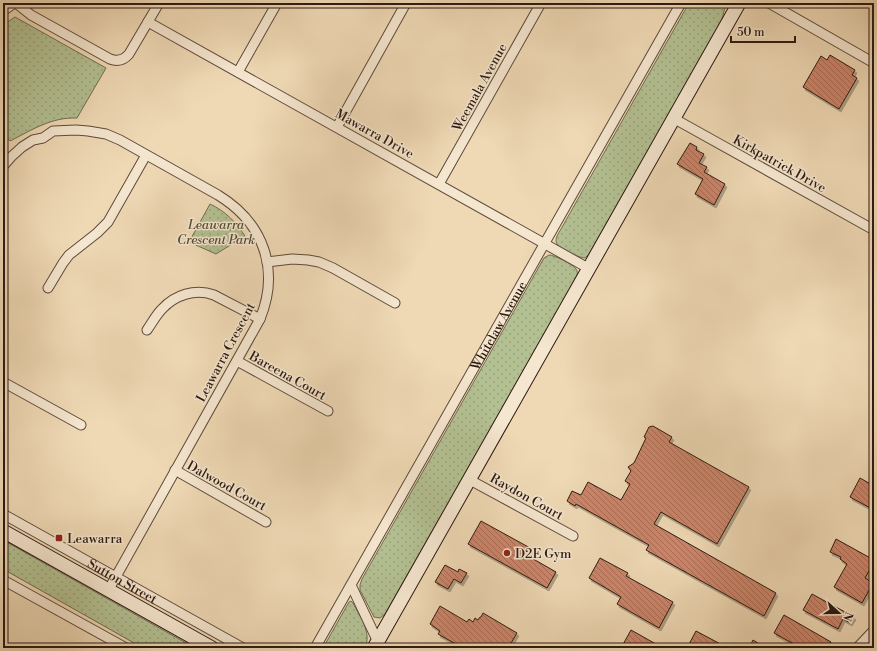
<svg xmlns="http://www.w3.org/2000/svg" width="877" height="651" viewBox="0 0 877 651" font-family="'Libre Bodoni',serif">
<style>
.park{fill:url(#park-dots);stroke:#706d52}
.building{fill:url(#building-back-hatch);stroke:#2d1a12;filter:url(#shadow)}
.lines{fill:none;stroke-linecap:round;stroke-linejoin:round}
.street-casing{stroke:#5e4a3b;stroke-width:11}
.secondary-casing{stroke:#2d1a12;stroke-width:15}
.street{stroke:#f5e6cf;stroke-width:9}
.secondary{stroke:#f5e6cf;stroke-width:13}
.poi-dot{fill:#8f2418;stroke:#f5e6cf;stroke-width:1.5}
.labels{text-anchor:middle;stroke-width:3;stroke-linejoin:round;paint-order:stroke}
.street-label{font-size:13px;fill:#2d1a12;stroke:#f5e6cf}
.park-label{font-size:13px;font-style:italic;fill:#554c38;stroke:#f5e6cf}
.poi-label{font-size:13px;fill:#2d1a12;stroke:#f5e6cf;text-anchor:start}
</style>
<defs>
<pattern id="park-dots" width="8" height="8" patternUnits="userSpaceOnUse"><rect width="8" height="8" fill="#b3c092"/><path d="M2 2h.1M6 6h.1" fill="none" stroke="#9aa47d" stroke-width="1.8" stroke-linecap="round"/></pattern>
<pattern id="building-back-hatch" width="6" height="6" patternUnits="userSpaceOnUse"><rect width="6" height="6" fill="#cd856a"/><path d="M-1 5l2 2M0 0l6 6M5-1l2 2" fill="none" stroke="#a76c56"/></pattern>
<filter id="shadow"><feDropShadow dx="2" dy="3" stdDeviation="0" flood-color="#0004"/></filter>
</defs>
<rect width="100%" height="100%" fill="#efd9b5"/>
<filter id="stains"><feTurbulence type="fractalNoise" baseFrequency=".005" numOctaves="4"/><feColorMatrix values="0 0 0 0 .2 0 0 0 0 .09 0 0 0 0 .02 0 0 0 .5 -.17"/></filter>
<radialGradient id="worn" r=".72"><stop offset=".6" stop-color="#630" stop-opacity="0"/><stop offset="1" stop-color="#630" stop-opacity=".3"/></radialGradient>
<g class="park">
<path d="M689 3H727L724 11 722 20 589 254 585 258C579 258 561 249 558 245 555 242 556 239 557 236Z"/>
<path d="M15 17 106 68 77 118C51 117 32 130 10 141L3 134V25Z"/>
<path d="M210 204C225 211 236 222 245 236L216 254 189 242Z"/>
<path d="M549 255C554 255 573 264 576 269 578 272 577 273 577 276L385 614 380 618 374 617 360 590V585L362 579 544 258Z"/>
<path d="M3 540 195 648H143L3 569Z"/>
<path d="M351 601 353 603C360 617 372 632 365 648H323L349 602Z"/>
</g>
<g class="building">
<path d="M830 55 855 70 852 75 857 78 839 109 803 87 821 56 827 60Z"/>
<path d="M690 143 697 147 696 150 704 154 699 163 707 167 704 172 725 184 714 205 695 194 703 179 677 164Z"/>
<path d="M653 426 672 437 669 442 749 487 717 544 661 512 654 524 776 593 764 616 646 550 649 545 576 504 575 506 567 501 572 491 581 495 588 482 621 500 630 484 625 481 631 471 628 467 634 463 646 438 644 437 649 427Z"/>
<path d="M860 478 874 486V510L850 497Z"/>
<path d="M481 521 532 549 528 556 556 572 547 588 468 544Z"/>
<path d="M836 539 874 560V562L865 578 873 583 862 603 834 587 847 564 840 559 841 557 830 552Z"/>
<path d="M600 558 628 573 626 576 673 602 659 628 617 604 621 597 589 578Z"/>
<path d="M445 565 458 572 459 569 467 573 461 583 454 579 448 589 435 582Z"/>
<path d="M812 594 854 617 850 623 843 619 838 629 803 610Z"/>
<path d="M440 606 467 622 469 619 473 622 475 618 478 620 480 617H481L483 613 517 633 508 648H463L438 634 440 631 430 624Z"/>
<path d="M784 615 831 642 828 648H801L774 633Z"/>
<path d="M631 630 663 648H621Z"/>
<path d="M696 631 728 648H687Z"/>
<path d="M753 640 766 648H749Z"/>
</g>
<g class="lines">
<defs>
<g id="street">
<path d="M16 3 31 15 110 59C118 62 124 60 129 54L159 3"/>
<path d="M769 3 874 63"/>
<path d="M3 11 14 3"/>
<path d="M148 22 588 268"/>
<path d="M238 72 277 3"/>
<path d="M673 118 874 230"/>
<path d="M337 127 406 3"/>
<path d="M3 166 11 157 22 147 33 140 43 138 53 131 76 130 88 131 106 134 120 140 218 195C264 223 280 270 260 319L109 589"/>
<path d="M439 184 541 3"/>
<path d="M267 262 292 259 308 260 319 262 333 268 395 303"/>
<path d="M48 288 63 263 69 255 97 233 108 222 146 155"/>
<path d="M147 330C152 323 156 315 162 309 175 295 195 288 214 295L260 319"/>
<path d="M237 361 328 411"/>
<path d="M3 382 81 425"/>
<path d="M175 470 266 522"/>
<path d="M470 480 573 536"/>
<path id="s1" d="M3 514 243 648"/>
<path d="M3 580 126 648"/>
<path d="M351 585 378 642"/>
<path id="s2" d="M315 648 681 3"/>
<path d="M857 648 874 630"/>
</g>
<g id="secondary">
<path d="M3 531 212 648"/>
<path d="M374 648 739 3"/>
</g>
</defs>
<use href="#street" class="street-casing"/>
<use href="#secondary" class="secondary-casing"/>
<use href="#street" class="street"/>
<use href="#secondary" class="secondary"/>
</g>
<g class="poi-dot">
<rect x="55" y="534" width="8" height="8" rx="2"/>
<circle cx="507" cy="553" r="4"/>
</g>
<g class="labels">
<g class="street-label">
<text transform="translate(479 87) rotate(-61)" y="5">Weemala Avenue</text>
<text transform="translate(375 133) rotate(29)" y="5">Mawarra Drive</text>
<text transform="translate(780 163) rotate(29)" y="5">Kirkpatrick Drive</text>
<text dy="5" stroke="none"><textPath href="#s2" startOffset="371">Whitelaw Avenue</textPath></text>
<text transform="translate(225 352) rotate(-62)" y="5">Leawarra Crescent</text>
<text transform="translate(288 375) rotate(29)" y="5">Bareena Court</text>
<text transform="translate(227 485) rotate(29)" y="5">Dalwood Court</text>
<text transform="translate(527 496) rotate(29)" y="5">Raydon Court</text>
<text dy="5" stroke="none"><textPath href="#s1" startOffset="137">Sutton Street</textPath></text>
</g>
<g class="park-label">
<text x="216" y="229">Leawarra<tspan x="216" dy="15">Crescent Park</tspan></text>
</g>
<g class="poi-label">
<text x="67" y="543">Leawarra</text>
<text x="515" y="558">D2E Gym</text>
</g>
</g>
<rect width="877" height="651" fill="none" stroke="#efd9b5" stroke-width="16"/>
<rect x="4" y="4" width="869" height="643" fill="none" stroke="#2d1a12" stroke-width="2"/>
<rect x="8" y="8" width="861" height="635" fill="none" stroke="#2d1a12"/>
<g transform="translate(839 613) rotate(111)" stroke="#f5e6cf" stroke-width="3" paint-order="stroke">
<path d="M0-3L7 15L0 10L-7 15Z" fill="#2d1a12"/>
<text y="-6" font-size="11" font-weight="bold" text-anchor="middle" fill="#2d1a12">N</text>
</g>
<path d="M731 36v6h64v-6" fill="none" stroke="#2d1a12" stroke-width="2"/>
<text x="737" y="36" font-size="12" fill="#2d1a12" stroke="#f5e6cf" stroke-width="3" paint-order="stroke">50 m</text>
<rect width="100%" height="100%" filter="url(#stains)"/>
<rect width="100%" height="100%" fill="url(#worn)"/>
</svg>
